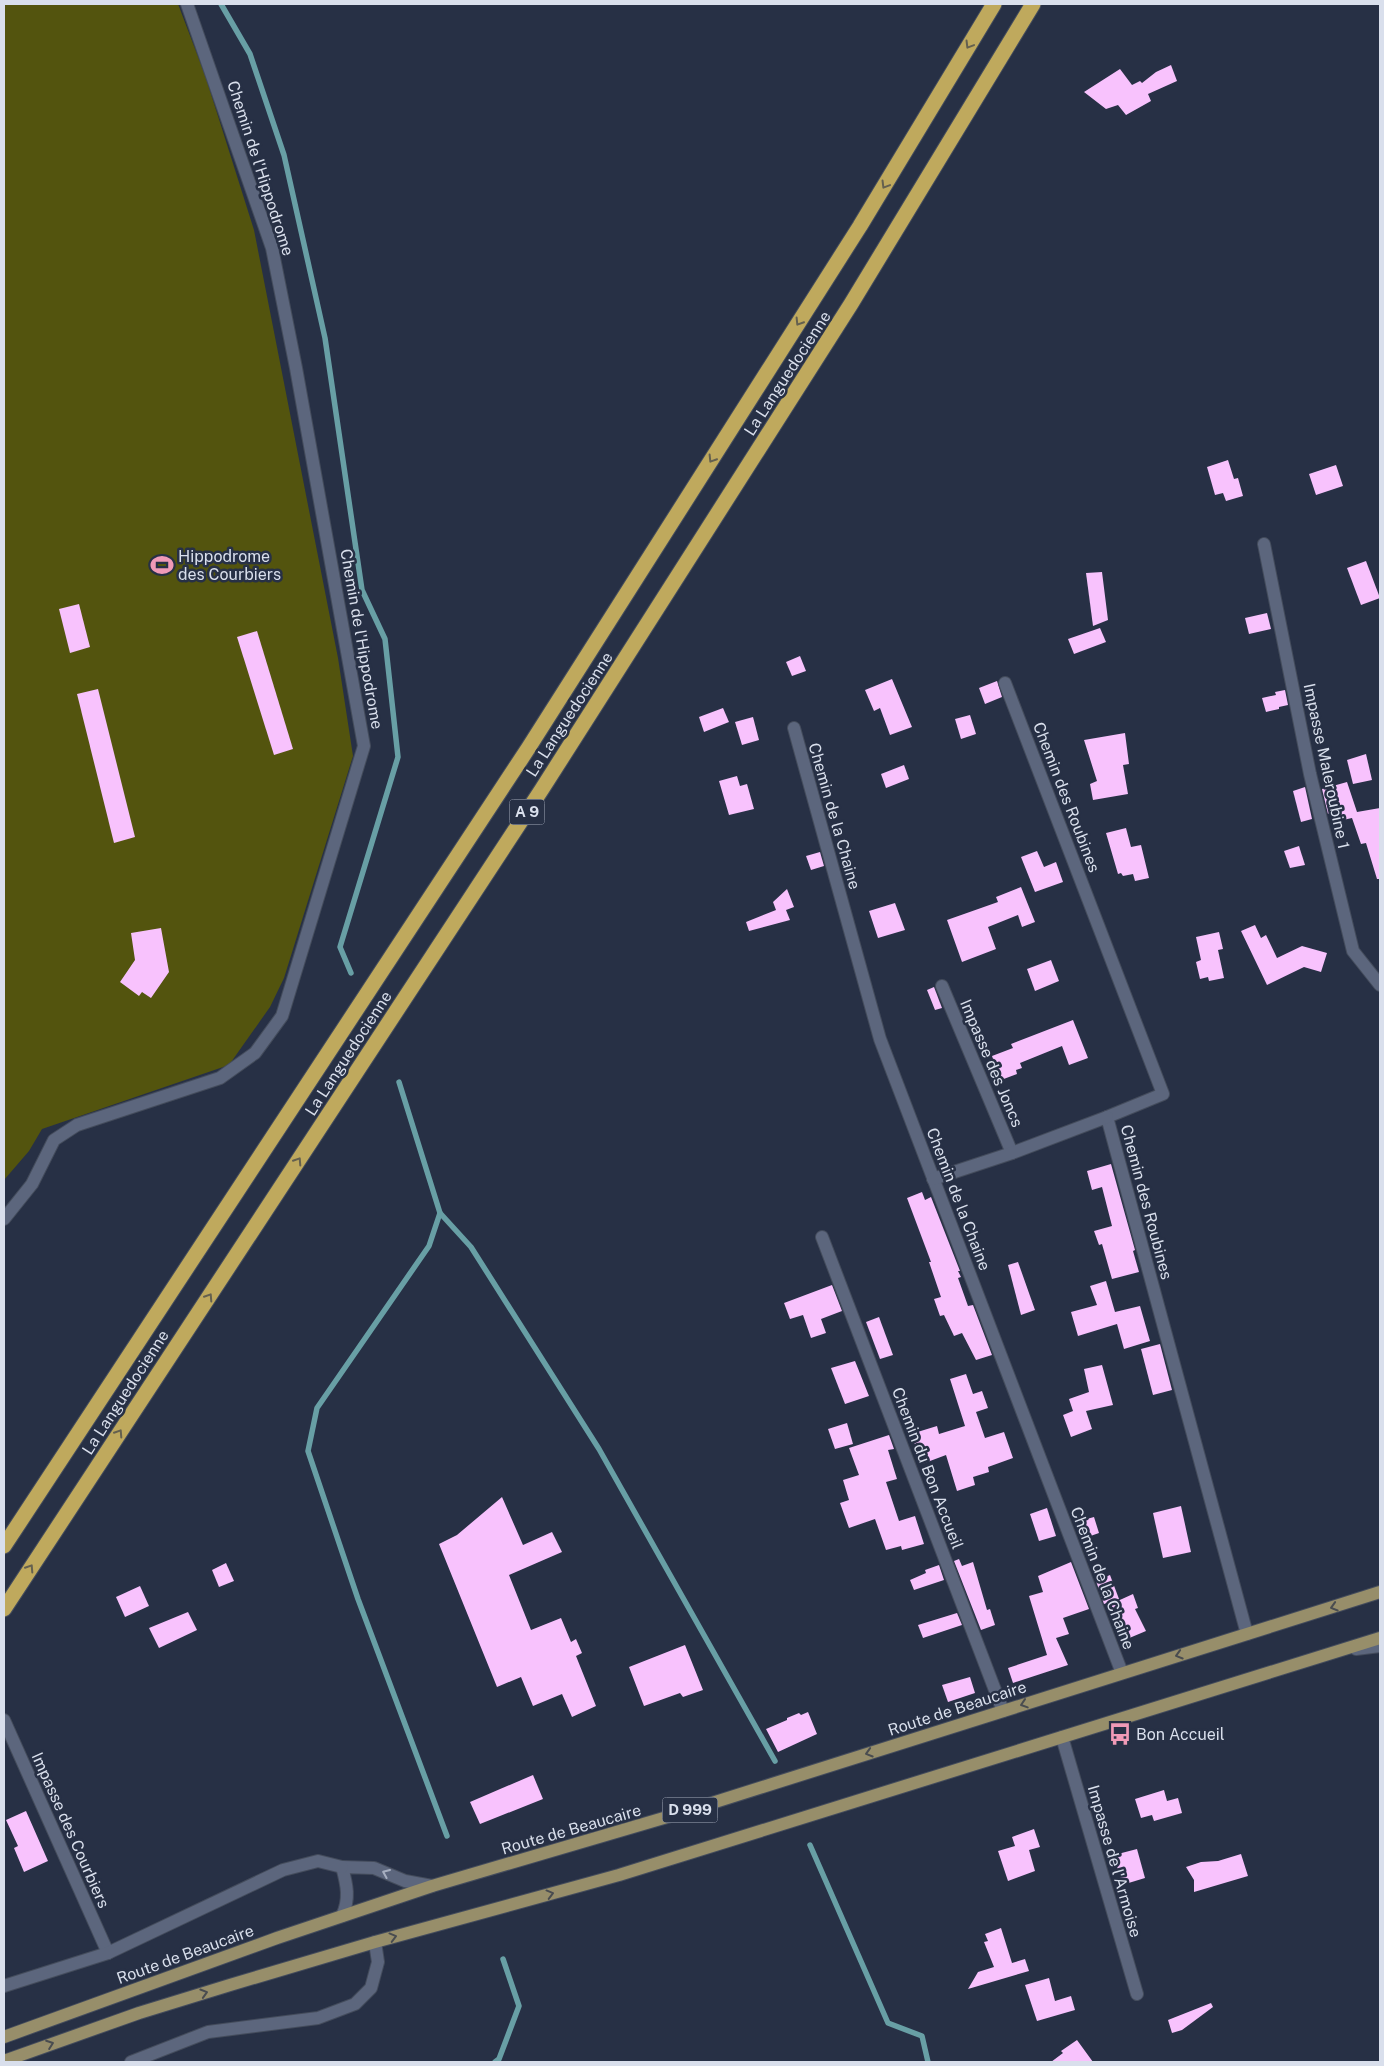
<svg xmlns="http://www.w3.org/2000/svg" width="1384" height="2066" viewBox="0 0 1384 2066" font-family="'Public Sans',sans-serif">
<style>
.green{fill:#53540e}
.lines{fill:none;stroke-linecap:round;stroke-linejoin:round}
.stream{stroke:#689fa5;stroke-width:5.5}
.building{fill:#f8c2fd}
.minor-casing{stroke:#444c5c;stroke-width:14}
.major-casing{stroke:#444c5c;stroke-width:14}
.highway-casing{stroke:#444c5c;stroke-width:17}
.minor{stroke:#5c667d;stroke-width:12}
.major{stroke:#978e6a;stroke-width:12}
.highway{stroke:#bfa95d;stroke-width:15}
.oneway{stroke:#64604f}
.oneway2{stroke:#494c50}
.oneway3{stroke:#a7afc0}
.labels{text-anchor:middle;stroke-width:5;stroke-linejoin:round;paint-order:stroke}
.shield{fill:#273045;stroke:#a4aaba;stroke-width:1}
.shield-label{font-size:15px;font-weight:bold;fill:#d9dfec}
.street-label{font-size:16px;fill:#d9dfec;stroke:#273045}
.poi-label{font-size:16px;fill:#d9dfec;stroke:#273045;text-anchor:start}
</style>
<rect width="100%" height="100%" fill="#273045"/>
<path class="green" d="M4 4H178L205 75 254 230 338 658 353 756 284 978 270 1007 229 1065 42 1129 29 1151 4 1180Z"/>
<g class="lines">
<g class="stream">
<path d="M221 4 250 54 284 155 325 338 362 590 385 639 398 757 340 947 351 973"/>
<path d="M399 1082 440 1213 429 1246 317 1408 308 1451 358 1599 447 1836"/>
<path d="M440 1213 471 1247 599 1449 775 1761"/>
<path d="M810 1845 888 2023 922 2036 928 2062"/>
<path d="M495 2062 499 2059 519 2006 503 1959"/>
</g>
</g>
<g class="building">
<path d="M1171 65 1177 81 1148 94 1151 101 1126 115 1118 105 1106 109 1084 92 1120 69 1132 85 1140 81 1142 83 1156 72Z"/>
<path d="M1228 460 1234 479 1238 478 1243 496 1226 501 1223 493 1215 495 1207 467Z"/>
<path d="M1336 465 1343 486 1316 495 1309 474Z"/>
<path d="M1366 561 1380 598 1361 605 1347 568Z"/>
<path d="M1102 572 1108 620 1093 626 1086 573Z"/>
<path d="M79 604 90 647 70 653 59 609Z"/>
<path d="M1267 613 1271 629 1249 634 1245 618Z"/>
<path d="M1100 628 1106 642 1074 654 1068 639Z"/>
<path d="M257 631 293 749 274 755 237 637Z"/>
<path d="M800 656 806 671 792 676 786 662Z"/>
<path d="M892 679 912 727 890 735 880 708 874 711 865 690Z"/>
<path d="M997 681 1002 697 985 704 979 688Z"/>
<path d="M98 689 135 837 114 843 77 694Z"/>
<path d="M1285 690 1288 705 1279 707V709L1266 712 1262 698 1276 695 1275 692Z"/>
<path d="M723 708 729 722 704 732 699 717Z"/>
<path d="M970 715 976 734 961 739 955 719Z"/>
<path d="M753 717 759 740 742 745 735 722Z"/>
<path d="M1125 733 1129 764 1123 765 1128 794 1093 800 1090 784 1097 781 1084 740Z"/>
<path d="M1366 754 1372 780 1353 784 1347 760Z"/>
<path d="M904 765 909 779 886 788 881 774Z"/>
<path d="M737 776 740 786 747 784 754 809 729 815 719 781Z"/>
<path d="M1347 782 1357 812 1380 808V879H1377L1366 843 1361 844 1352 818 1334 822 1332 813 1328 814 1322 789Z"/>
<path d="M1305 787 1312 819 1301 822 1293 791Z"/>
<path d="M1126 828 1131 847 1141 845 1149 878 1135 881 1133 874 1123 876 1121 873 1118 874 1106 833Z"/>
<path d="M1299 846 1305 865 1290 868 1284 851Z"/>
<path d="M1037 851 1044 867 1056 862 1063 882 1035 892 1021 857Z"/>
<path d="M820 852 824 866 811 870 806 856Z"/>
<path d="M1021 887 1035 922 1022 927 1018 915 988 927 996 949 962 962 947 920 998 902 996 897Z"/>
<path d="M787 889 794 907 786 910 790 920 749 931 746 922 776 910 773 902Z"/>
<path d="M895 903 905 930 878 938 869 911Z"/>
<path d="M1255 925 1261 938 1266 935 1277 958 1302 946 1327 953 1321 972 1304 967 1267 985 1241 931Z"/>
<path d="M161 928 169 972 151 998 142 992 139 996 120 982 135 960 131 933Z"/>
<path d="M1219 932 1223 949 1218 950 1224 978 1209 981 1208 977 1200 979 1196 962 1201 960 1196 937Z"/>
<path d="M1051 960 1059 981 1035 991 1027 969Z"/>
<path d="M934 987 942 1008 935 1010 927 990Z"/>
<path d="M1073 1020 1088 1058 1069 1065 1062 1046 1020 1063 1022 1068 1016 1070 1017 1074 993 1083 986 1065 994 1062 992 1056 1013 1048 1011 1044Z"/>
<path d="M1111 1164 1135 1250 1133 1251 1139 1272 1112 1279 1102 1244 1099 1245 1094 1231 1112 1226 1102 1187 1092 1190 1087 1171Z"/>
<path d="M922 1192 925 1200 931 1197 960 1271H958L961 1277 958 1278 968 1306 973 1305 992 1355 976 1360 962 1333 954 1336 944 1315 940 1316 934 1299 941 1297 929 1262H931L907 1198Z"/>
<path d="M1018 1262 1035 1310 1021 1315 1008 1265Z"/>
<path d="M1106 1281 1115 1312 1140 1306 1150 1341 1124 1349 1117 1324 1078 1336 1071 1312 1097 1305 1090 1286Z"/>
<path d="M832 1285 842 1311 821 1319 826 1333 811 1338 803 1315 790 1319 784 1303Z"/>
<path d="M879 1317 893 1355 880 1359 866 1322Z"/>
<path d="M1160 1344 1172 1390 1153 1395 1141 1349Z"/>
<path d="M855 1361 869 1396 845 1404 831 1368Z"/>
<path d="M1102 1365 1113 1405 1086 1411 1092 1429 1071 1437 1063 1415 1073 1411 1069 1399 1089 1392 1084 1369Z"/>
<path d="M966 1374 973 1394 982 1391 988 1408 976 1412 985 1438 1004 1432 1013 1458 988 1467 989 1472 973 1477 975 1485 957 1491 946 1455 922 1464 911 1434 937 1426 939 1434 965 1426 950 1379Z"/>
<path d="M847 1423 853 1444 835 1449 828 1429Z"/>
<path d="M889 1435 894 1449 888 1450 897 1479 886 1482 899 1521 915 1516 924 1544 902 1550 901 1546 886 1550 875 1519 849 1528 840 1503 849 1500 843 1480 859 1475 849 1448Z"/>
<path d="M502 1497 523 1545 552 1532 562 1552 509 1575 531 1630 561 1618 571 1642 576 1639 582 1653 576 1656 596 1706 572 1717 562 1694 533 1706 521 1677 497 1687 439 1544 457 1535Z"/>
<path d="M1181 1506 1191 1552 1163 1558 1153 1513Z"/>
<path d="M1047 1508 1056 1536 1039 1541 1030 1514Z"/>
<path d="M1094 1517 1099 1533 1082 1539 1076 1522Z"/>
<path d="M959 1559 962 1566 973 1562 987 1610 990 1609 995 1625 981 1630 954 1561Z"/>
<path d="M1071 1562 1089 1609 1063 1618 1069 1634 1056 1638 1068 1665 1013 1683 1008 1668 1047 1655 1029 1596 1043 1592 1038 1576Z"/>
<path d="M226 1563 234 1581 219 1587 212 1570Z"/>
<path d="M939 1565 944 1580 914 1590 910 1580 926 1573 925 1570Z"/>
<path d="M1110 1575 1119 1599 1104 1604 1096 1581Z"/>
<path d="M140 1586 149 1606 125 1617 116 1597Z"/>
<path d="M1133 1594 1138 1608 1135 1609 1146 1631 1127 1639 1111 1604Z"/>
<path d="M188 1612 197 1630 159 1648 149 1628Z"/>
<path d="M957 1613 962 1625 923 1638 918 1625Z"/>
<path d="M685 1645 703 1690 683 1697 680 1693 644 1706 629 1667Z"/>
<path d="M970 1677 975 1693 948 1702 942 1685Z"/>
<path d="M808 1712 817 1734 778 1752 766 1729 787 1720V1718L799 1713 801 1715Z"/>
<path d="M533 1775 543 1799 480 1824 470 1802Z"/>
<path d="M1164 1790 1167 1801 1178 1798 1182 1813 1154 1821 1152 1815 1141 1818 1135 1799Z"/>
<path d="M26 1811 48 1861 24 1872 14 1848 18 1846 6 1820Z"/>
<path d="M1034 1829 1040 1847 1029 1850 1035 1871 1008 1881 998 1851 1015 1846 1012 1837Z"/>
<path d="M1137 1849 1145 1878 1122 1885 1114 1855Z"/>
<path d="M1241 1854 1248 1876 1194 1892V1880L1186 1867 1201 1862 1218 1861Z"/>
<path d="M1001 1928 1012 1963 1025 1959 1029 1971 968 1989 978 1972 994 1967 984 1942 988 1941 985 1934Z"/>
<path d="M1049 1978 1055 2001 1071 1996 1075 2010 1037 2021 1025 1985Z"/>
<path d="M1211 2003 1213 2007 1182 2030 1172 2033 1168 2020Z"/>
<path d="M1077 2040 1093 2062H1051L1063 2053 1061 2051Z"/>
</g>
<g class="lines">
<defs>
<g id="minor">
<path d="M1264 544 1310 774 1353 951 1380 985"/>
<path d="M1005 683 1163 1094 1107 1117 1247 1634"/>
<path d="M794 728 880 1039 1122 1673"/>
<path d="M942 986 1012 1153"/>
<path d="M933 1179 1012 1153 1107 1117"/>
<path d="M4 1219 32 1184 54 1140 77 1125 220 1078 255 1053 282 1016 364 746 296 368 272 248 187 4"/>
<path d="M822 1237 1003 1711"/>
<path d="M1356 1649 1380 1646"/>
<path d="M4 1720 108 1953"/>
<path d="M1062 1737 1137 1994"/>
<path d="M342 1916C350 1899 347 1885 342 1867L374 1868 405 1881 432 1886"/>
<path d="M4 1986 108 1953 283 1870 318 1861 342 1867"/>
<path d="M131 2062 208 2032 318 2018 355 2004 371 1988 378 1962 375 1942"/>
</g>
<g id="major">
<path d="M4 2037 277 1938 432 1886 674 1815 1380 1592"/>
<path d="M4 2061 139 2013 230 1985 375 1942 619 1875 1380 1638"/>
</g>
<g id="highway">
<path d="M4 1546 529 747 860 226 994 4"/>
<path d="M4 1609 542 789 851 304 1033 4"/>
</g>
</defs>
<use href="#minor" class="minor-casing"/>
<use href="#major" class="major-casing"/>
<use href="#highway" class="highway-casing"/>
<use href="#minor" class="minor"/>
<use href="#major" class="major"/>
<use href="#highway" class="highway"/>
</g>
<defs><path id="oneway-chevron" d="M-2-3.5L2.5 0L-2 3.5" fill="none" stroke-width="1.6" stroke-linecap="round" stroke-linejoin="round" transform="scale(1.25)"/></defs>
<g class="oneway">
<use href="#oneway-chevron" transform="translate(969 45) rotate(121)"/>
<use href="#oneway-chevron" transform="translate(885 185) rotate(121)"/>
<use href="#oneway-chevron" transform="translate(799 322) rotate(122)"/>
<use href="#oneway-chevron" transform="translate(712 459) rotate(122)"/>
<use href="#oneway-chevron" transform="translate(298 1161) rotate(-57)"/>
<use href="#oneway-chevron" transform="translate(209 1297) rotate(-57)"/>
<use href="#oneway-chevron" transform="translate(119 1433) rotate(-57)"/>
<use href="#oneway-chevron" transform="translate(30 1568) rotate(-57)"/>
</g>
<g class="oneway2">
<use href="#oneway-chevron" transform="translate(1334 1607) rotate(163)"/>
<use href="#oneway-chevron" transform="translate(1179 1655) rotate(163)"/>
<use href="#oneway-chevron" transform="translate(1024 1704) rotate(162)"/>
<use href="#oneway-chevron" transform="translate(869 1753) rotate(163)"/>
<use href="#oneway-chevron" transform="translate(550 1894) rotate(-15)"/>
<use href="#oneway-chevron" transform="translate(393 1937) rotate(-15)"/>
<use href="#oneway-chevron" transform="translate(204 1993) rotate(-17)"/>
<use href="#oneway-chevron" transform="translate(50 2044) rotate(-20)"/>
</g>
<use class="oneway3" href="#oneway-chevron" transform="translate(386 1873) rotate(-157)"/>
<defs>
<symbol id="stadium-bare" viewBox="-9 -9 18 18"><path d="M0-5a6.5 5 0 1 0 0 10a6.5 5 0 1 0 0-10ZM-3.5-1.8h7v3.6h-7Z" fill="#f09ab7" stroke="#273045" stroke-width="2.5" paint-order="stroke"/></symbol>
<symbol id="bus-bare" viewBox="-9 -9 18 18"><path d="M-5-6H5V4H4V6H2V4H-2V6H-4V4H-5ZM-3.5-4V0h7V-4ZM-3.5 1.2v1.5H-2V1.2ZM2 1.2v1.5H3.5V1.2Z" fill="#f09ab7" stroke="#273045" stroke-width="2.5" paint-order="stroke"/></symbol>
</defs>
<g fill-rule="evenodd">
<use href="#stadium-bare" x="146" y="549" width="32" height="32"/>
<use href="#bus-bare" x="1104" y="1718" width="32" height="32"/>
</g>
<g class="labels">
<g class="shield">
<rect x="509.5" y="799.5" width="35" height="25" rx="4"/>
<rect x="662.5" y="1797.5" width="55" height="25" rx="4"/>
</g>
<g class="shield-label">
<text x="527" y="817">A 9</text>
<text x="690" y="1815">D 999</text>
</g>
<g class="street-label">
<text transform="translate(261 168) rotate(72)" y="6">Chemin de l'Hippodrome</text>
<text transform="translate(787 373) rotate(-57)" y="6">La Languedocienne</text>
<text transform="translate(362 639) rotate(80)" y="6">Chemin de l'Hippodrome</text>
<text transform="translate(569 714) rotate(-57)" y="6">La Languedocienne</text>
<text transform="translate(1327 766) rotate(78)" y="6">Impasse Maleroubine 1</text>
<text transform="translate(1067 797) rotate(69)" y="6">Chemin des Roubines</text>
<text transform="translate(835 816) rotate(74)" y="6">Chemin de la Chaine</text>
<text transform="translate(348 1053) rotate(-57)" y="6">La Languedocienne</text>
<text transform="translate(992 1063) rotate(67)" y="6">Impasse des Joncs</text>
<text transform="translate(959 1199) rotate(69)" y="6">Chemin de la Chaine</text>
<text transform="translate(1147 1202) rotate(75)" y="6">Chemin des Roubines</text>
<text transform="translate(125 1392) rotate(-57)" y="6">La Languedocienne</text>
<text transform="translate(928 1468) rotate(69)" y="6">Chemin du Bon Accueil</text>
<text transform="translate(1103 1578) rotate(69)" y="6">Chemin de la Chaine</text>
<text transform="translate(957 1708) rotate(-18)" y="6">Route de Beaucaire</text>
<text transform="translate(571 1829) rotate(-16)" y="6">Route de Beaucaire</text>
<text transform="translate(71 1830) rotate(66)" y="6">Impasse des Courbiers</text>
<text transform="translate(1115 1861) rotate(74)" y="6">Impasse de l'Armoise</text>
<text transform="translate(185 1954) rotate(-20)" y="6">Route de Beaucaire</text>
</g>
<g class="poi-label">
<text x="178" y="562">Hippodrome<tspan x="178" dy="18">des Courbiers</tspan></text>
<text x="1136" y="1740">Bon Accueil</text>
</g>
</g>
<rect width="1384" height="2066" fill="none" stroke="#d9dfec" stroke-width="10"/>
</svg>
